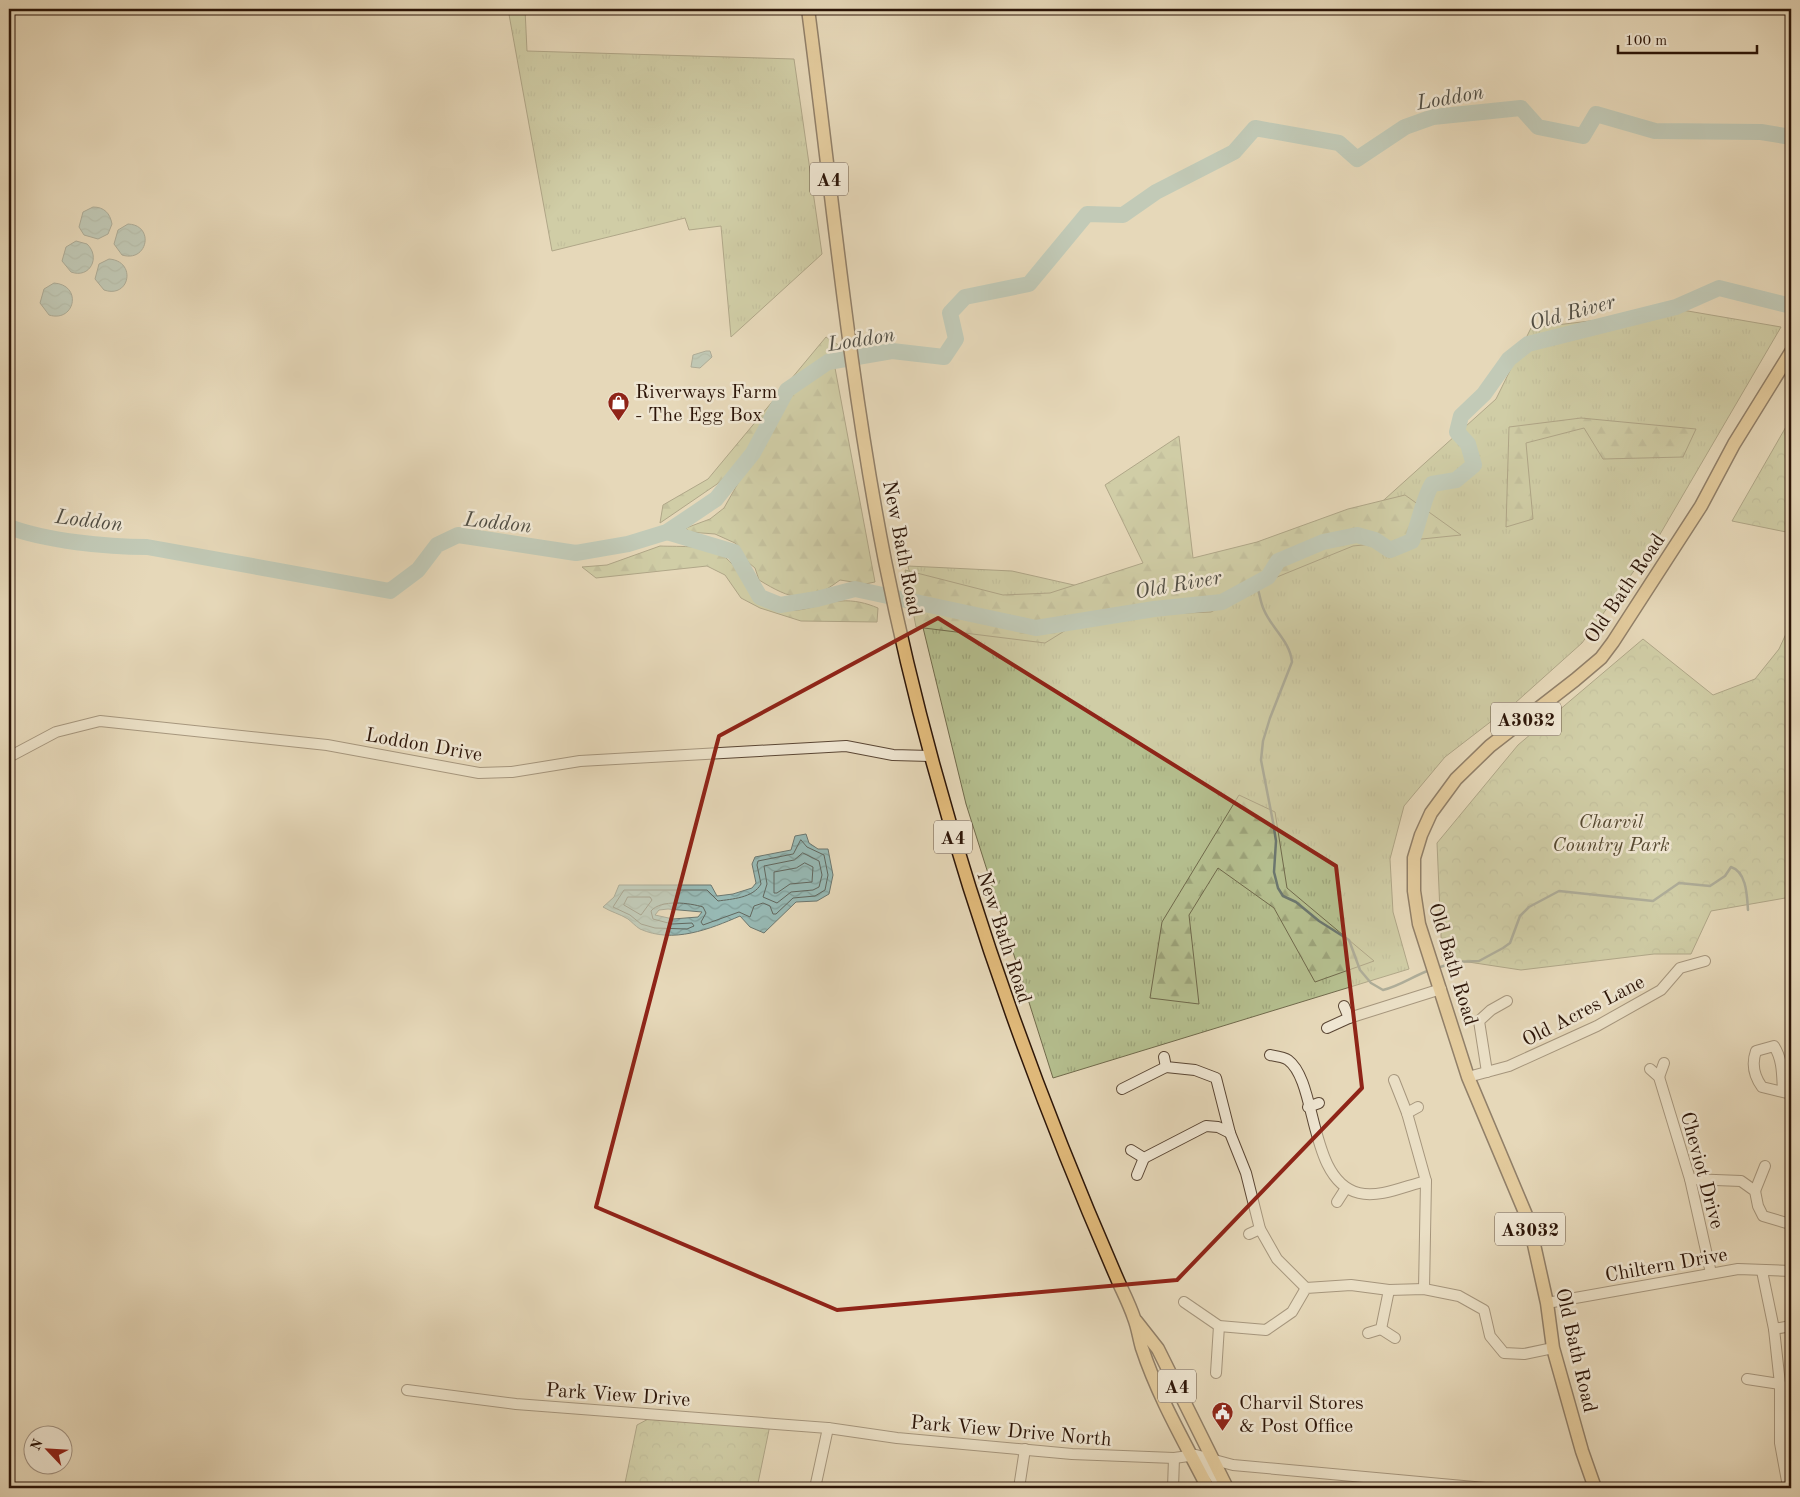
<svg xmlns="http://www.w3.org/2000/svg" width="1800" height="1497" viewBox="0 0 1800 1497" font-family="'Old Standard TT',serif">
<style>
.grass{fill:url(#grass-tufts);stroke:#706a4c}
.forest{fill:url(#forest-firs);stroke:#706a4c}
.park{fill:url(#park-crowns);stroke:#706a4c}
.water{fill:url(#water-waves);stroke:#6c776f;fill-rule:evenodd}
.lines{fill:none;stroke-linecap:round;stroke-linejoin:round}
.shore{stroke:#62675e;stroke-width:1}
.stream{stroke:#6c776f;stroke-width:2.5}
.river{stroke:#97b9b4;stroke-width:16}
.minor-casing{stroke:#5a4634;stroke-width:12}
.major-casing{stroke:#2c1508;stroke-width:15}
.minor{stroke:#efe6d2;stroke-width:10}
.major{stroke:#e3bc7c;stroke-width:12}
.marked{fill:none;stroke:#8f2418;stroke-width:4;stroke-linejoin:round}
.labels{text-anchor:middle;stroke-width:5;stroke-linejoin:round;paint-order:stroke}
.shield{fill:#efe6d2;stroke:#665445;stroke-width:1}
.shield-label{font-size:19px;font-weight:bold;fill:#2c1508}
.poi-label{font-size:20px;fill:#2c1508;stroke:#efe6d2;text-anchor:start}
.street-label{font-size:20px;fill:#2c1508;stroke:#efe6d2}
.park-label{font-size:20px;font-style:italic;fill:#554830;stroke:#efe6d2}
.water-label{font-size:21px;font-style:italic;fill:#514e44;stroke:#efe6d2}
</style>
<defs>
<pattern id="grass-tufts" width="24" height="20" patternUnits="userSpaceOnUse" patternTransform="scale(1.25)"><rect width="24" height="20" fill="#b5bf8f"/><path d="M3 7l-1-3M5 7V3M7 7l1-3M15 17l-1-3M17 17v-4M19 17l1-3" fill="none" stroke="#9ca37a"/></pattern>
<pattern id="forest-firs" width="22" height="20" patternUnits="userSpaceOnUse" patternTransform="scale(1.25)"><rect width="22" height="20" fill="#b5bf8f"/><path d="M5 1l3.5 6h-7zM16 11l3.5 6h-7z" fill="#9ca37a"/></pattern>
<pattern id="park-crowns" width="20" height="18" patternUnits="userSpaceOnUse" patternTransform="scale(1.25)"><rect width="20" height="18" fill="#b5bf8f"/><path d="M2 6a3 3 0 1 1 6 0M12 15a3 3 0 1 1 6 0" fill="none" stroke="#9ca37a"/></pattern>
<pattern id="water-waves" width="16" height="10" patternUnits="userSpaceOnUse" patternTransform="scale(1.25)"><rect width="16" height="10" fill="#97b9b4"/><path d="M0 5q4-4 8 0t8 0" fill="none" stroke="#829e99"/></pattern>
</defs>
<rect width="100%" height="100%" fill="#e6d8b9"/>
<filter id="stains"><feTurbulence type="fractalNoise" baseFrequency=".004" numOctaves="4"/><feColorMatrix values="0 0 0 0 .2 0 0 0 0 .09 0 0 0 0 .02 0 0 0 .5 -.17"/></filter>
<radialGradient id="worn" r=".72"><stop offset=".6" stop-color="#630" stop-opacity="0"/><stop offset="1" stop-color="#630" stop-opacity=".3"/></radialGradient>
<g class="grass">
<path d="M508 9H525L527 51 794 59 822 254 731 337 721 226 689 230 685 218 552 251Z"/>
<path d="M1682 310 1781 327 1659 536 1582 643 1515 703 1445 757 1404 806 1390 859 1393 912 1409 969 1053 1078 966 804 908 566 1012 571 1096 590 1375 508 1496 399 1531 328Z"/>
</g>
<g class="forest">
<path d="M826 337 840 346 781 393 754 444 720 482 660 523 663 505 708 479Z"/>
<path d="M830 366 835 368 875 582 865 584 840 580C807 605 792 600 759 580L755 568 749 563 735 543 715 534 689 532 686 528 710 519 724 508 789 393Z"/>
<path d="M1581 418 1696 429 1683 457 1603 459 1584 428 1526 443 1533 519 1506 527 1509 427Z"/>
<path d="M1179 436 1193 558 1257 542 1348 509 1405 495 1461 535 1353 546 1277 577 1211 612 1087 617 1045 643 916 627 905 570 1003 595 1050 593 1143 563 1105 485Z"/>
<path d="M660 546C680 547 710 544 726 558 745 575 752 599 777 608 799 616 820 602 841 601 854 600 866 603 878 608L877 622 801 621 760 608 741 598 725 575 707 566 596 578 582 567 607 565Z"/>
<path d="M1239 795 1275 812 1287 888 1374 961 1315 982 1274 908 1218 868 1189 915 1199 1004 1150 998 1162 922Z"/>
</g>
<g class="park">
<path d="M1791 418V533L1732 521Z"/>
<path d="M1791 623V897L1711 911 1691 954H1654L1521 970 1442 958 1437 843 1518 745 1643 639 1713 695 1755 679 1779 649Z"/>
<path d="M652 1417 770 1425 757 1488H624L637 1425Z"/>
</g>
<g class="water">
<path d="M93 207C104 207 110 213 112 224L108 234 98 239 84 235 79 227 83 212Z"/>
<path d="M128 224C155 225 148 263 122 255L114 244 118 230Z"/>
<path d="M76 241 87 244C101 257 90 279 71 272L62 261 66 247Z"/>
<path d="M109 259C137 261 130 299 104 290L95 279 99 264Z"/>
<path d="M54 283C83 285 75 323 49 315L40 303 44 289Z"/>
<path d="M706 351H710L712 357 700 368 691 367 693 355Z"/>
<path d="M806 834 809 843 818 849H828L833 875 829 894 817 901 796 902 764 933 750 927 740 916C710 929 673 944 640 929 635 926 632 922 628 919 620 914 611 912 603 907L614 897 619 885H711L717 896 733 894 752 888 756 883 752 864 755 857 791 850 795 836ZM668 909 702 912 698 917 673 919 655 915 659 910Z"/>
</g>
<g class="lines">
<g class="shore">
<path d="M801 840 807 847 824 855 828 875 825 890 815 896 793 898 776 914H773L770 906 763 903 754 906 750 917 739 912 703 925 701 922 706 913 703 907C690 903 661 899 651 911L653 919 672 924 692 923 694 926 687 929 655 928 641 924 630 915 613 907 624 890H707L718 901C732 899 753 898 761 884L757 865 758 861 793 854Z"/>
<path d="M803 853 819 861 822 875 819 887 813 890 791 892 777 903 763 897 767 884 764 866 794 860Z"/>
<path d="M805 863 813 867 812 882 790 884 777 893H774V872L796 868Z"/>
<path d="M628 897H650L652 900 641 915 624 905Z"/>
</g>
<g class="stream">
<path d="M1256 584C1260 593 1260 602 1264 610 1272 629 1290 641 1292 662L1270 718 1263 741 1261 760 1273 822 1276 841 1274 872 1278 888 1283 896 1296 902 1319 921 1349 940 1360 970 1371 983 1383 990C1400 986 1413 976 1430 970"/>
<path d="M1437 968 1456 962 1479 961 1503 948 1510 943 1520 916 1529 907 1559 891 1653 901 1679 883 1710 886 1725 876 1731 867C1747 872 1747 897 1748 910"/>
</g>
<g class="river">
<path d="M9 527C47 541 106 547 147 547L390 591 418 570 437 545 458 535 576 553 628 544 667 532 716 499 753 453 787 390 828 362 892 351 944 357 956 339 950 313 965 297 1029 284 1087 214 1123 215 1156 192 1234 152 1255 128 1339 143 1357 159 1405 127 1433 117 1521 108 1538 127 1583 136 1596 114 1655 131 1761 132 1791 137"/>
<path d="M667 532 734 552 760 597 780 605 817 599 855 589 1036 628 1154 609 1222 602 1268 577 1278 561 1323 542 1357 535 1375 540 1390 550 1412 541C1419 523 1423 499 1432 484L1456 480 1474 465 1468 444 1457 432 1461 416 1484 394 1509 359 1528 344 1676 307 1719 288 1791 306"/>
</g>
<defs>
<g id="minor">
<path d="M9 757 56 732 100 721 327 745 479 773 512 772 580 761 846 746 893 755 930 756"/>
<path d="M1344 1006 1349 1018"/>
<path d="M1327 1028 1349 1018 1441 989"/>
<path d="M1270 1055C1276 1056 1284 1057 1288 1060 1318 1082 1308 1181 1359 1193 1380 1198 1405 1186 1426 1181"/>
<path d="M1650 1069 1659 1077 1690 1179 1711 1273"/>
<path d="M1487 1072 1479 1021 1491 1010 1507 1001"/>
<path d="M1468 1077 1509 1066 1597 1026 1661 990 1680 968 1705 961"/>
<path d="M1659 1077 1664 1063"/>
<path d="M1394 1080 1407 1113 1426 1181 1424 1289"/>
<path d="M1122 1089 1166 1067"/>
<path d="M1783 1092C1782 1076 1783 1060 1774 1046L1756 1051C1751 1065 1754 1076 1762 1087L1791 1094"/>
<path d="M1308 1107 1319 1103"/>
<path d="M1407 1113 1418 1107"/>
<path d="M1230 1133 1246 1173 1260 1229 1277 1259 1306 1288"/>
<path d="M1131 1150 1144 1158 1206 1126 1218 1127 1230 1133 1216 1078 1195 1070 1166 1067 1164 1057"/>
<path d="M1137 1175 1144 1158"/>
<path d="M1690 1179 1741 1181 1755 1191 1758 1206 1763 1216 1790 1224"/>
<path d="M1755 1191 1765 1166"/>
<path d="M1337 1202 1346 1188"/>
<path d="M1249 1234 1260 1229"/>
<path d="M1762 1271 1774 1329 1780 1384V1443L1787 1481H1791"/>
<path d="M1184 1302 1219 1326 1266 1330 1292 1312 1306 1288 1351 1285 1389 1290 1424 1289 1459 1296 1484 1310 1490 1336 1504 1353 1524 1354 1553 1348"/>
<path d="M1547 1303 1738 1269 1791 1271"/>
<path d="M1381 1329 1395 1338"/>
<path d="M1774 1329 1791 1326"/>
<path d="M1368 1333 1381 1329 1389 1290"/>
<path d="M1216 1373 1219 1326"/>
<path d="M1747 1379 1780 1384"/>
<path d="M407 1390 516 1404 828 1428 897 1438 1072 1454 1174 1458 1196 1455 1233 1465 1485 1488"/>
<path d="M1781 1414H1791"/>
<path d="M1192 1457 1207 1466 1219 1483"/>
<path d="M815 1488 828 1428"/>
<path d="M1019 1488 1025 1449"/>
<path d="M1173 1488 1174 1458"/>
</g>
<g id="major">
<path d="M808 9C832 193 849 378 885 561 935 811 1017 1050 1119 1283 1124 1294 1130 1306 1134 1318 1138 1328 1139 1338 1142 1348 1158 1397 1185 1443 1208 1488"/>
<path d="M1136 1321 1158 1349 1227 1488"/>
<path d="M1595 1488 1582 1451 1553 1348 1547 1303 1529 1222 1468 1077 1419 924 1414 891V858L1421 835 1431 813 1456 779 1490 746 1575 680 1601 658 1613 642 1701 506 1734 444 1791 352"/>
</g>
</defs>
<use href="#minor" class="minor-casing"/>
<use href="#major" class="major-casing"/>
<use href="#minor" class="minor"/>
<use href="#major" class="major"/>
</g>
<path d="M0 0H1800V1497H0ZM938 618 1336 866 1362 1088 1177 1280 837 1310 596 1207 719 736Z" fill="#e6d8b9" fill-opacity=".55" fill-rule="evenodd"/>
<path class="marked" d="M938 618 1336 866 1362 1088 1177 1280 837 1310 596 1207 719 736Z"/>
<defs>
<symbol id="shop-pin" viewBox="-11 -11 22 30"><path d="M0 17L-7.5 6A9.5 9.5 0 1 1 7.5 6Z" fill="#8f2418" stroke="#efe6d2"/><path d="M-5-2.5h2.3a2.7 3.5 0 0 1 5.4 0H5L5.5 6h-11ZM-1.5-2.5h3a1.5 2.3 0 0 0-3 0Z" fill="#fff"/></symbol>
<symbol id="civic-pin" viewBox="-11 -11 22 30"><path d="M0 17L-7.5 6A9.5 9.5 0 1 1 7.5 6Z" fill="#8f2418" stroke="#efe6d2"/><path d="M-.6-6.5H3V-4.5H.6V-3L4-1V1h2V6H-6V1h2V-1L-.6-3ZM-1.2 2.5V6h2.4V2.5Z" fill="#fff"/></symbol>
</defs>
<g fill-rule="evenodd">
<use href="#shop-pin" x="606" y="390" width="25" height="34"/>
<use href="#civic-pin" x="1210" y="1400" width="25" height="34"/>
</g>
<g class="labels">
<g class="shield">
<rect x="810" y="162.5" width="38" height="33" rx="4"/>
<rect x="1491" y="702.5" width="70" height="33" rx="4"/>
<rect x="934" y="820.5" width="38" height="33" rx="4"/>
<rect x="1495" y="1212.5" width="70" height="33" rx="4"/>
<rect x="1158" y="1369.5" width="38" height="33" rx="4"/>
</g>
<g class="shield-label">
<text x="829" y="186">A4</text>
<text x="1526" y="726">A3032</text>
<text x="953" y="844">A4</text>
<text x="1530" y="1236">A3032</text>
<text x="1177" y="1393">A4</text>
</g>
<g class="poi-label">
<text x="635" y="398">Riverways Farm<tspan x="635" dy="23">- The Egg Box</tspan></text>
<text x="1239" y="1409">Charvil Stores<tspan x="1239" dy="23">&amp; Post Office</tspan></text>
</g>
<g class="street-label">
<text transform="translate(903 548) rotate(79)" y="7">New Bath Road</text>
<text transform="translate(1624 588) rotate(-56)" y="7">Old Bath Road</text>
<text transform="translate(424 744) rotate(10)" y="7">Loddon Drive</text>
<text transform="translate(1005 937) rotate(72)" y="7">New Bath Road</text>
<text transform="translate(1454 964) rotate(73)" y="7">Old Bath Road</text>
<text transform="translate(1583 1010) rotate(-27)" y="7">Old Acres Lane</text>
<text transform="translate(1703 1170) rotate(75)" y="7">Cheviot Drive</text>
<text transform="translate(1666 1264) rotate(-10)" y="7">Chiltern Drive</text>
<text transform="translate(1577 1350) rotate(77)" y="7">Old Bath Road</text>
<text transform="translate(618 1394) rotate(4)" y="7">Park View Drive</text>
<text transform="translate(1011 1430) rotate(5)" y="7">Park View Drive North</text>
</g>
<g class="park-label">
<text x="1611" y="828">Charvil<tspan x="1611" dy="23">Country Park</tspan></text>
</g>
<g class="water-label">
<text transform="translate(1450 97) rotate(-10)" y="7">Loddon</text>
<text transform="translate(1572 312) rotate(-15)" y="7">Old River</text>
<text transform="translate(861 339) rotate(-9)" y="7">Loddon</text>
<text transform="translate(89 520) rotate(7)" y="7">Loddon</text>
<text transform="translate(498 522) rotate(6)" y="7">Loddon</text>
<text transform="translate(1178 584) rotate(-10)" y="7">Old River</text>
</g>
</g>
<rect width="1800" height="1497" fill="none" stroke="#e6d8b9" stroke-width="30"/>
<rect x="10" y="10" width="1780" height="1477" fill="none" stroke="#2c1508" stroke-width="2.5"/>
<rect x="15" y="15" width="1770" height="1467" fill="none" stroke="#2c1508"/>
<g transform="translate(48 1450) rotate(295)"><circle r="24" fill="#efe6d2" stroke="#a19281"/>
<path d="M0-4L9 19L0 12L-9 19Z" fill="#8f2418"/>
<text y="-8" font-size="14" font-weight="bold" text-anchor="middle" fill="#2c1508">N</text>
</g>
<path d="M1618 45v8h139v-8" fill="none" stroke="#2c1508" stroke-width="2.5"/>
<text x="1625" y="45" font-size="15" fill="#2c1508" stroke="#efe6d2" stroke-width="4" paint-order="stroke">100 m</text>
<rect width="100%" height="100%" filter="url(#stains)"/>
<rect width="100%" height="100%" fill="url(#worn)"/>
</svg>
